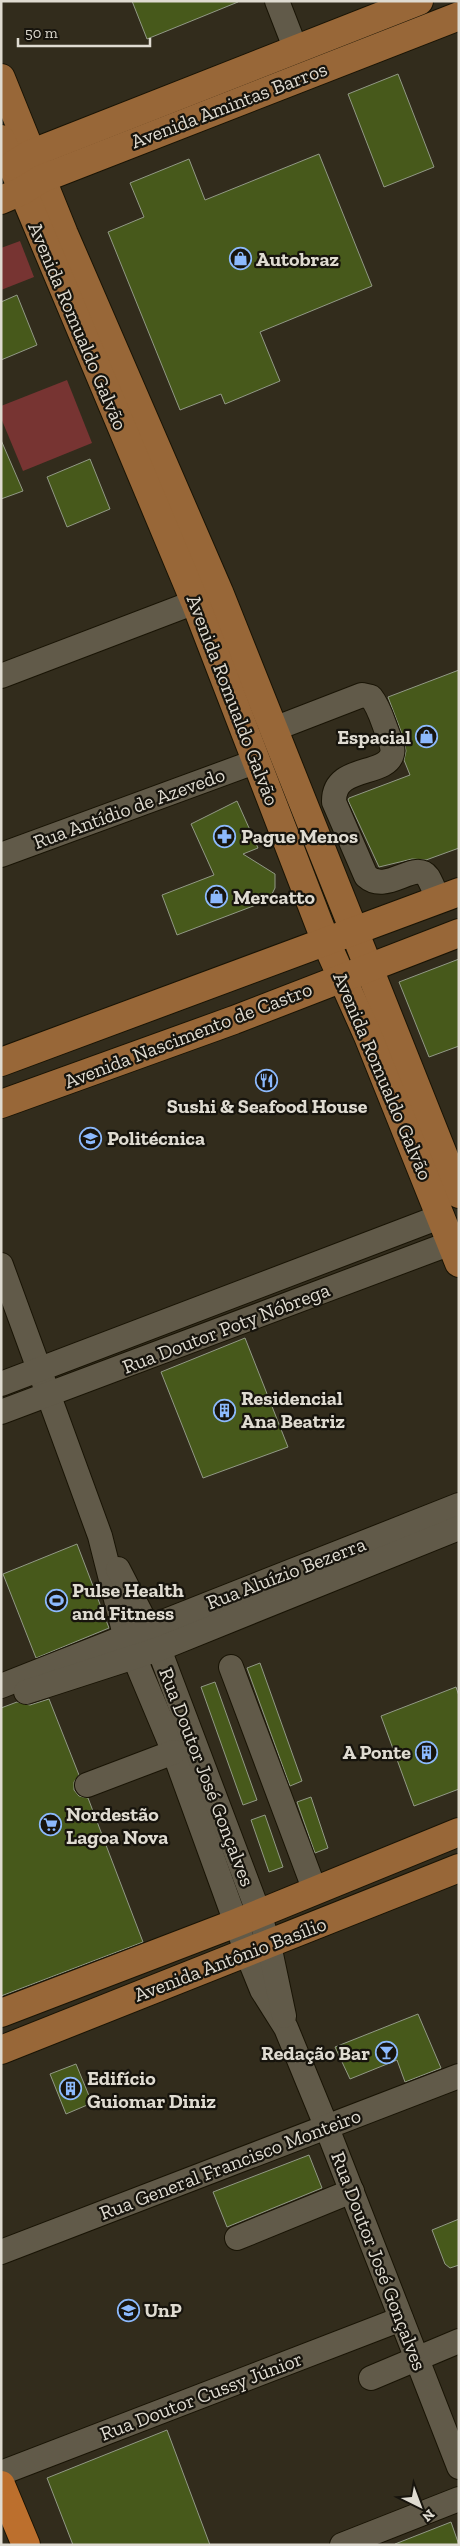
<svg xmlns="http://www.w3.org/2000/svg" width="460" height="2546" viewBox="0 0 460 2546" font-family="'Zilla Slab',serif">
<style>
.green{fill:#773432}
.building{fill:#47591b;stroke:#929986}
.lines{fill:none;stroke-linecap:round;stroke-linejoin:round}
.minor-casing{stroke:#191405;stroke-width:26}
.major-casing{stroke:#191405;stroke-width:30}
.highway-casing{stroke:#191405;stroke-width:30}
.minor{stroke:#615a49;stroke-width:24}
.major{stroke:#986738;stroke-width:28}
.highway{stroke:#bc6f2d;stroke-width:28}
.labels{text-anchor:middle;stroke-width:4.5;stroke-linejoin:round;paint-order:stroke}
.street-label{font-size:20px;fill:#dfdbd1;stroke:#17140d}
.poi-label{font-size:20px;font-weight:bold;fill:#dfdbd1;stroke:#17140d;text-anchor:start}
</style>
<rect width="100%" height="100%" fill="#322c1c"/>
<g class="green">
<path d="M20 241 34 277 1 290V248Z"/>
<path d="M67 380 92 443 23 471 1 418V406Z"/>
</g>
<g class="building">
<path d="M132 1H238V2L147 39Z"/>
<path d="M398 74 434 167 384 187 348 94Z"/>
<path d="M319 154 372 286 260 332 280 381 225 404 221 394 180 410 108 232 144 217 130 183 189 159 205 200Z"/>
<path d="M17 295 37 345 1 360V302Z"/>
<path d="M1 440 23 491 1 499Z"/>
<path d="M90 459 110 509 67 527 47 477Z"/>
<path d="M459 670V848L426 860 412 859 379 867 348 800 349 798 410 775 404 760 406 751 404 739 388 697Z"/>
<path d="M237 801 258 848 243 854 275 874V888L269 900 177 935 162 895 214 875 191 824Z"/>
<path d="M459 959V1046L429 1057 399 982Z"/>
<path d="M245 1338 288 1447 203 1478 161 1372Z"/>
<path d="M77 1544 109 1628 36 1658 3 1574Z"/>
<path d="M260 1663 302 1781 290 1786 247 1668Z"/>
<path d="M215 1682 257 1800 243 1805 201 1687Z"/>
<path d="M456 1687 459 1696V1789L414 1806 381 1716Z"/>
<path d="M49 1699 79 1775 74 1782V1790L79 1796 88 1798 143 1942 1 1996V1708L17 1702 30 1705Z"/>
<path d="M311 1797 328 1848 315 1853 297 1802Z"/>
<path d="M265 1815 283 1867 269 1872 251 1820Z"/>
<path d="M418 2014 441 2068 405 2082 397 2060 350 2079 335 2047Z"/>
<path d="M76 2064 92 2103 66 2114 50 2074Z"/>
<path d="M309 2155 322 2188 227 2227 213 2192Z"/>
<path d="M459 2219V2265L450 2268 445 2264 432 2230Z"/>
<path d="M167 2430 210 2545H73L47 2478Z"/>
<path d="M451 2522 459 2545H395V2544Z"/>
</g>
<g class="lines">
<defs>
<g id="minor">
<path d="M277 1 296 50"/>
<path d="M1 676 195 602"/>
<path d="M274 729 362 695 371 697C379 707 382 719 387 732 389 738 394 747 392 754 386 777 333 764 334 802L366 876C387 895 415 859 428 877 432 884 435 892 438 899"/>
<path d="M1 855 257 761"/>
<path d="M1 1265 100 1536 125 1635 174 1752 247 1953 262 1990 286 2028 327 2128 459 2467"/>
<path d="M1 1384 442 1216"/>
<path d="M1 1412 451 1243"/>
<path d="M118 1569 159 1649 259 1914 269 1945 284 2016"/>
<path d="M231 1667 315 1891"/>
<path d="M1 1686 459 1505"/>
<path d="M26 1692 159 1649 459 1528"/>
<path d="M87 1785 174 1752"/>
<path d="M237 2238 352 2191"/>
<path d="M1 2252 459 2076"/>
<path d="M371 2378 459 2341"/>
<path d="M1 2473 401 2319"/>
<path d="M342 2545 459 2499"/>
</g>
<g id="major">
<path d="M1 78 64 234 219 592 459 1194"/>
<path d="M1 139 195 602 326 942 368 1036 459 1263"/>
<path d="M14 164 30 154 419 1"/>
<path d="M1 200 22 191 41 179 459 16"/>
<path d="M1 1062 459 892"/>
<path d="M1 1104 234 1020 459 933"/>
<path d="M1 2013 236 1923 459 1832"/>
<path d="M1 2050 459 1868"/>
</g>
<path id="highway" d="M1 2485 26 2545"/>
</defs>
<use href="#minor" class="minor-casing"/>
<use href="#major" class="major-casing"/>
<use href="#highway" class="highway-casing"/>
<use href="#minor" class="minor"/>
<use href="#major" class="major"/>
<use href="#highway" class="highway"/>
</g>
<defs>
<symbol id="shop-ring" viewBox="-11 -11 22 22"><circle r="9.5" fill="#17140d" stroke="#8cb9fc" stroke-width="1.5"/><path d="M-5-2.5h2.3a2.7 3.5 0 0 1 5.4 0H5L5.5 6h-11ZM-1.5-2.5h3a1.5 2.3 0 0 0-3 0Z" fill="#8cb9fc"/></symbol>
<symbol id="pharmacy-ring" viewBox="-11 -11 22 22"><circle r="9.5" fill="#17140d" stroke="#8cb9fc" stroke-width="1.5"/><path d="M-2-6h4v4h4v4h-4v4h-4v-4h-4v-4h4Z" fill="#8cb9fc"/></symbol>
<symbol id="restaurant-ring" viewBox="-11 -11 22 22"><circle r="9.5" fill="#17140d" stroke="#8cb9fc" stroke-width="1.5"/><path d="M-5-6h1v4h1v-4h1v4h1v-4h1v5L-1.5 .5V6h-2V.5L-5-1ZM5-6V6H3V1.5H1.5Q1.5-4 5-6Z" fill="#8cb9fc"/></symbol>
<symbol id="school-ring" viewBox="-11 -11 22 22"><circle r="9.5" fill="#17140d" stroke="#8cb9fc" stroke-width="1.5"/><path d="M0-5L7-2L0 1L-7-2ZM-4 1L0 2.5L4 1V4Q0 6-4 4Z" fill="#8cb9fc"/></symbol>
<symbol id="building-ring" viewBox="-11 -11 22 22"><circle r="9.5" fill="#17140d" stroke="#8cb9fc" stroke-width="1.5"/><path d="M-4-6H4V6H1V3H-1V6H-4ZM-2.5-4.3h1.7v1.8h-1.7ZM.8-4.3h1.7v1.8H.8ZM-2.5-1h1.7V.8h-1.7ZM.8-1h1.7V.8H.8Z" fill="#8cb9fc"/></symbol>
<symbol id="stadium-ring" viewBox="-11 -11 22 22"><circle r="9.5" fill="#17140d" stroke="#8cb9fc" stroke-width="1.5"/><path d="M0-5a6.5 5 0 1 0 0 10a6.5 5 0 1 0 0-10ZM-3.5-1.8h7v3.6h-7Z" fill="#8cb9fc"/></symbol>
<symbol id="supermarket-ring" viewBox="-11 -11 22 22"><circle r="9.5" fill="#17140d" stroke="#8cb9fc" stroke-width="1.5"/><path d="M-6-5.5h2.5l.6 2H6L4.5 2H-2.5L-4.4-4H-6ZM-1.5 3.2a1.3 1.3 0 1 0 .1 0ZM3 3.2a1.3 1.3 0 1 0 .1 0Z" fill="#8cb9fc"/></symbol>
<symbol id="bar-ring" viewBox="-11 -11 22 22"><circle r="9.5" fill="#17140d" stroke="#8cb9fc" stroke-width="1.5"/><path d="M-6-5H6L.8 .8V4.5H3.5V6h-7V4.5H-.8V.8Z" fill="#8cb9fc"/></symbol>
<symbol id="university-ring" viewBox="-11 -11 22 22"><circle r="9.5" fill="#17140d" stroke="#8cb9fc" stroke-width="1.5"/><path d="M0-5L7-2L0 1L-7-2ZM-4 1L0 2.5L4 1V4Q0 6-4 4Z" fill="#8cb9fc"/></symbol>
</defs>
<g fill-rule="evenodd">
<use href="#shop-ring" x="228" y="246" width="25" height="25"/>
<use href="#shop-ring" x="414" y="724" width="25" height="25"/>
<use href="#pharmacy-ring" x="212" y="824" width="25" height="25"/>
<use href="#shop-ring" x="204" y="884" width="25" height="25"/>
<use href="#restaurant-ring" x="254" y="1068" width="25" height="25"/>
<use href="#school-ring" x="78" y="1126" width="25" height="25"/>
<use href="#building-ring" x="212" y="1398" width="25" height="25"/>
<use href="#stadium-ring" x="44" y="1588" width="25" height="25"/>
<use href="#building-ring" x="414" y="1740" width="25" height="25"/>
<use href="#supermarket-ring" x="38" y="1812" width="25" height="25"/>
<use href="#bar-ring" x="374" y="2040" width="25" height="25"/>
<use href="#building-ring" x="58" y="2076" width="25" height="25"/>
<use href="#university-ring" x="116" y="2298" width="25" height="25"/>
</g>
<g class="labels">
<g class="street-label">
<text transform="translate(229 105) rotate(-21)" y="7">Avenida Amintas Barros</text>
<text transform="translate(78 326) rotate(67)" y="7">Avenida Romualdo Galvão</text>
<text transform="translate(233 700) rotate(69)" y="7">Avenida Romualdo Galvão</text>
<text transform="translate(129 808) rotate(-20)" y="7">Rua Antídio de Azevedo</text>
<text transform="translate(188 1035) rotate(-21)" y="7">Avenida Nascimento de Castro</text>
<text transform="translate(383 1076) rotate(67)" y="7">Avenida Romualdo Galvão</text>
<text transform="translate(226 1328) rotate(-21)" y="7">Rua Doutor Poty Nóbrega</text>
<text transform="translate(286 1573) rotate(-21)" y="7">Rua Aluízio Bezerra</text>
<text transform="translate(207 1777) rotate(69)" y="7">Rua Doutor José Gonçalves</text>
<text transform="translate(230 1959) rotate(-21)" y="7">Avenida Antônio Basílio</text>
<text transform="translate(230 2164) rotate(-21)" y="7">Rua General Francisco Monteiro</text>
<text transform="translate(379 2261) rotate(69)" y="7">Rua Doutor José Gonçalves</text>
<text transform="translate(201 2396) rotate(-21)" y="7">Rua Doutor Cussy Júnior</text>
</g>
<g class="poi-label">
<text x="256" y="266">Autobraz</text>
<text x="411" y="744" text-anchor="end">Espacial</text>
<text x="241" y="843">Pague Menos</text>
<text x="233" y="904">Mercatto</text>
<text x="267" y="1113" text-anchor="middle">Sushi &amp; Seafood House</text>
<text x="107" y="1145">Politécnica</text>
<text x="241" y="1405">Residencial<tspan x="241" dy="23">Ana Beatriz</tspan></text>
<text x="72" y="1597">Pulse Health<tspan x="72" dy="23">and Fitness</tspan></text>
<text x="411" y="1759" text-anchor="end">A Ponte</text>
<text x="66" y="1821">Nordestão<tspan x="66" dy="23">Lagoa Nova</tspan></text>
<text x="370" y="2060" text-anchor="end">Redação Bar</text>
<text x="87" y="2085">Edifício<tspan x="87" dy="23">Guiomar Diniz</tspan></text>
<text x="144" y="2317">UnP</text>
</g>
</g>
<rect width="460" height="2546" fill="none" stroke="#dfdbd1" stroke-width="5"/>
<g transform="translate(420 2506) rotate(138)" stroke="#17140d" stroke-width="4" paint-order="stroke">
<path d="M0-4L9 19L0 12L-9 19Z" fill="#dfdbd1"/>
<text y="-8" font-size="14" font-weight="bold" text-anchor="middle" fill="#dfdbd1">N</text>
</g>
<path d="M18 38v8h132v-8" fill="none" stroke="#dfdbd1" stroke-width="2.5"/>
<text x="25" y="38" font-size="15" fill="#dfdbd1" stroke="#17140d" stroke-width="4" paint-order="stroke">50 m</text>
</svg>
